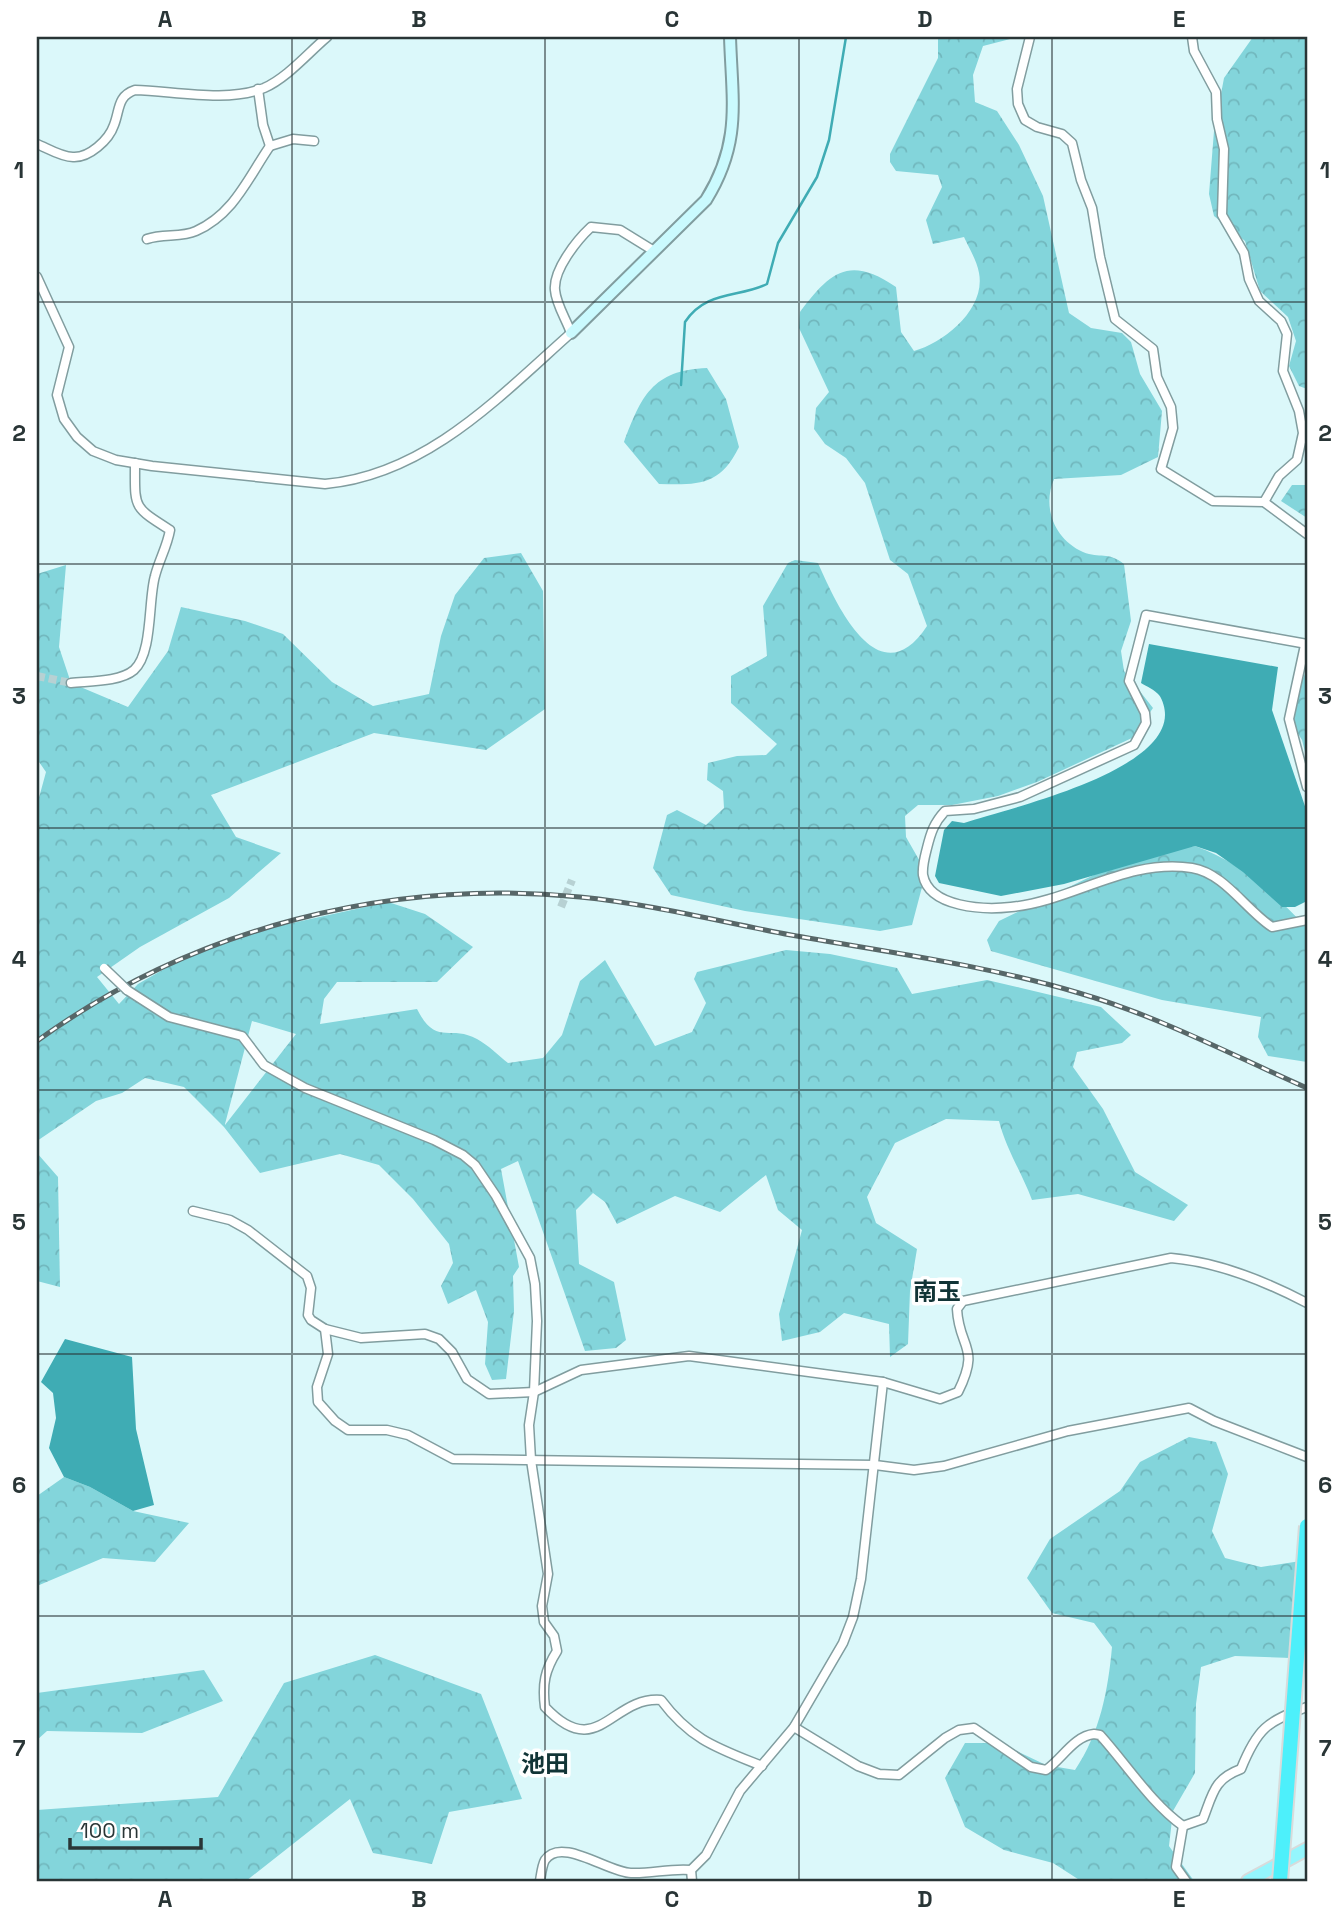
<svg xmlns="http://www.w3.org/2000/svg" width="1344" height="1918" viewBox="0 0 1344 1918" font-family="'Space Grotesk','Noto Sans JP',sans-serif">
<style>
.forest{fill:url(#forest-crowns);fill-rule:evenodd}
.water{fill:#3facb4}
.lines{fill:none;stroke-linecap:round;stroke-linejoin:round}
.stream{stroke:#3facb4;stroke-width:2.5}
.street-tunnel{stroke:#b7d1d3;stroke-width:8;stroke-dasharray:8 4;stroke-linecap:butt}
.street-casing{stroke:#819d9f;stroke-width:11}
.secondary-casing{stroke:#819d9f;stroke-width:14}
.primary-casing{stroke:#d8dbdb;stroke-width:16}
.street{stroke:#fff;stroke-width:8}
.secondary{stroke:#cafafe;stroke-width:10}
.primary{stroke:#94f6fd;stroke-width:12}
.rail-casing{stroke:#576768;stroke-width:5}
.rail{stroke:#fff;stroke-width:2.5;stroke-dasharray:8;stroke-linecap:butt}
.street-bridge-casing{stroke:#819d9f;stroke-width:11;stroke-linecap:butt}
.highway-bridge-casing{stroke:#d8dbdb;stroke-width:18;stroke-linecap:butt}
.street-bridge{stroke:#fff;stroke-width:8}
.highway-bridge{stroke:#4df0fb;stroke-width:14}
.grid{fill:none;stroke:#293536;stroke-width:2;stroke-opacity:0.55}
.labels{text-anchor:middle;stroke-width:7;stroke-linejoin:round;paint-order:stroke}
.quarter-label{font-size:24px;font-weight:bold;fill:#113436;stroke:#fff}
.neatline{fill:none;stroke:#293536;stroke-width:2.5}
.grid-label{font-size:23px;text-anchor:middle;font-weight:bold;fill:#293536}
</style>
<defs>
<pattern id="forest-crowns" width="20" height="18" patternUnits="userSpaceOnUse" patternTransform="scale(1.75)"><rect width="20" height="18" fill="#83d5db"/><path d="M2 6a3 3 0 1 1 6 0M12 15a3 3 0 1 1 6 0" fill="none" stroke="#71b7bd"/></pattern>
</defs>
<rect width="100%" height="100%" fill="#dbf8fa"/>
<g class="forest">
<path d="M938 37H1018L983 46 973 75 975 102 997 111 1019 145 1043 196 1069 313 1091 328 1122 333 1131 342 1140 374 1162 411 1158 457 1121 475 1054 479C1042 507 1054 539 1083 552 1100 559 1108 551 1124 564L1131 621 1121 651 1124 671 1153 708 1132 738 1037 782 998 796 952 805H918L905 816 906 837 926 872 912 925 880 931 745 911 671 895 653 868 667 815 677 810 706 825 724 808 723 791 707 780 708 763 737 756 766 755 777 744 731 703V676L767 656 763 606 788 563 795 560 818 563C836 604 879 699 927 626L908 574 890 560 865 483 846 458 825 444 814 429 816 408 829 392 799 328 800 312C830 272 849 255 896 287L901 332 914 351C944 343 986 309 979 273 977 261 969 248 964 237L933 244 926 220 942 187 938 175 896 171 890 162V154L938 58Z"/>
<path d="M1253 37H1307V389L1299 386 1289 366 1296 341 1288 317 1260 291 1245 241 1214 216 1209 194 1214 131 1224 78Z"/>
<path d="M707 368 726 399 739 447C720 486 698 485 659 484L624 442C641 397 652 370 707 368Z"/>
<path d="M1292 485H1307V518L1281 501Z"/>
<path d="M521 553 543 591 545 709 486 750 374 733 211 795 236 837 281 853 229 898 140 947 97 977 119 1004 138 984 185 957 265 929 388 902 425 914 473 947 437 982H337L324 999 320 1024 417 1009C436 1047 450 1024 477 1039 488 1045 498 1055 508 1063L543 1058 562 1035 580 981 605 960 655 1046 692 1032 706 1003 694 979 697 972 786 950 830 954 897 968 912 994 987 980 1101 1007 1131 1035 1122 1043 1077 1052 1073 1067 1103 1109 1135 1172 1188 1205 1174 1221 1078 1194 1032 1200C1022 1173 1006 1149 999 1121L946 1119 895 1143 867 1197 876 1223 917 1249 910 1291 908 1344 890 1357 889 1324 844 1313 820 1332 782 1341 779 1314 802 1230 778 1210 766 1175 720 1212 675 1196 617 1224 605 1202 593 1193 576 1210 579 1264 614 1282 626 1340 616 1348 585 1351 518 1161 501 1169 519 1267 513 1276 514 1311 506 1379 492 1380 485 1364 488 1322 476 1290 448 1304 441 1286 453 1263 449 1244 413 1199 379 1165 340 1154 260 1173 224 1127 184 1087 145 1078 122 1093 96 1101 37 1141V805L46 772 37 759V574L66 565 59 647 71 683 128 707 168 651 181 607 245 621 283 634 332 682 373 706 429 694 441 636 455 595 484 558ZM252 1021 296 1034 225 1125V1124Z"/>
<path d="M1307 669V760L1302 740 1287 716Z"/>
<path d="M1195 846C1240 862 1275 894 1307 928V1062L1268 1056 1258 1037 1261 1017 1162 1000 991 951 987 940 999 921 1133 856Z"/>
<path d="M37 1153 58 1177 60 1287 37 1281Z"/>
<path d="M1189 1437 1216 1442 1228 1474 1212 1531 1225 1558 1261 1567 1307 1560V1654L1292 1658 1235 1656 1201 1667 1196 1704 1195 1773 1173 1811 1169 1846 1194 1881H1081L1053 1863 1004 1850 965 1827 945 1778 965 1743H1000L1046 1765 1075 1770C1100 1733 1108 1691 1112 1647L1094 1623 1052 1613 1027 1578 1050 1539 1120 1491 1140 1462Z"/>
<path d="M64 1477 90 1487 133 1511 189 1523 155 1562 103 1558 37 1586V1496Z"/>
<path d="M375 1655 481 1694 522 1799 449 1812 432 1864 373 1853 350 1799 246 1881H37V1810L218 1797 284 1683Z"/>
<path d="M204 1670 223 1701 142 1733 47 1731 37 1740V1693Z"/>
</g>
<g class="water">
<path d="M1149 644 1278 667 1272 710 1307 812V901L1295 907H1282L1243 872 1216 853 1195 846 1064 884 1001 896 939 883 935 876 944 830 952 821 964 823C1010 808 1164 773 1165 715 1165 709 1163 700 1159 695 1155 690 1146 686 1141 683Z"/>
<path d="M65 1339 132 1357 136 1429 154 1505 133 1511 90 1487 64 1477 49 1448 56 1418 53 1393 41 1382Z"/>
</g>
<g class="lines">
<path class="stream" d="M681 385 685 322C706 290 739 298 767 284L778 243 817 177 829 140 846 37"/>
<g class="street-tunnel">
<path d="M37 676 71 683"/>
<path d="M561 907 572 880"/>
</g>
<defs>
<g id="street">
<path d="M1030 37 1017 89 1018 104 1025 120 1037 127 1062 134 1072 143 1081 180 1092 208 1100 257 1115 319 1153 349 1157 377 1171 407 1173 428 1161 469 1213 501 1264 502 1307 534"/>
<path d="M1192 37 1194 51 1216 92 1217 119 1224 149 1222 215 1244 253 1249 279 1259 301 1281 321 1287 334 1283 371 1299 411 1303 433 1297 460 1279 476 1264 502"/>
<path d="M258 89 263 125 270 146"/>
<path d="M37 144C47 148 61 157 73 157 89 158 109 140 114 125 120 110 117 96 135 90 174 91 227 103 264 88 287 78 308 53 327 37"/>
<path d="M147 239C163 233 181 238 196 231 234 214 248 178 270 146L293 139 314 141"/>
<path d="M37 277 69 347 57 395 64 419 77 437 93 451 116 460 152 466 325 484C426 475 499 397 571 333 566 319 556 304 555 290 553 270 577 240 591 227L620 230 654 251"/>
<path d="M1307 644 1146 615 1129 681 1145 713 1146 723 1134 745 1020 797 974 809 945 811C934 823 931 832 927 848 925 856 922 866 923 875 929 908 985 910 1011 907 1073 901 1127 858 1192 868 1224 873 1246 910 1272 927L1307 920"/>
<path d="M1305 645 1289 719 1307 787"/>
<path d="M71 683C89 681 120 682 134 670 153 653 148 600 155 576 159 560 167 547 170 530 132 506 135 508 135 463"/>
<path d="M127 990 169 1017 242 1036 264 1065 305 1088 434 1140 463 1155 475 1165 496 1196 530 1258 535 1284 537 1321 534 1392 529 1425 531 1460 548 1574 542 1606 544 1622 554 1636 557 1651C545 1670 542 1684 545 1707 598 1763 611 1696 661 1700 691 1740 717 1748 762 1766"/>
<path d="M193 1211 230 1220 248 1230 307 1276 311 1288 308 1315 311 1320 325 1329 361 1338 425 1334 439 1339 452 1352 467 1379 489 1394 534 1392 581 1370 689 1356 883 1382 940 1399 958 1392C981 1346 959 1349 957 1309L963 1301 1171 1258C1218 1262 1265 1281 1307 1303"/>
<path d="M325 1329 328 1354 317 1387 318 1402 335 1421 348 1430H387L408 1435 453 1459 875 1465 914 1470 944 1466 1068 1431 1189 1408 1214 1421 1307 1457"/>
<path d="M794 1727 858 1766 879 1774 899 1775 945 1738 959 1730 974 1728 1031 1767 1046 1770C1062 1759 1074 1736 1094 1734L1100 1735C1127 1765 1151 1803 1183 1826"/>
<path d="M1183 1826 1203 1819C1213 1793 1214 1779 1241 1769 1257 1729 1267 1721 1307 1707"/>
<path d="M1183 1826 1176 1867 1186 1881"/>
<path d="M691 1870 692 1881"/>
<path d="M540 1881C541 1875 542 1865 545 1860 561 1836 609 1873 631 1873 651 1874 670 1868 691 1870L706 1855 740 1791 794 1727 843 1643 853 1617 861 1579 883 1382"/>
</g>
<path id="secondary" d="M571 333 706 200C742 142 732 101 730 37"/>
<path id="primary" d="M1248 1881 1307 1849"/>
</defs>
<use href="#street" class="street-casing"/>
<use href="#secondary" class="secondary-casing"/>
<use href="#primary" class="primary-casing"/>
<use href="#street" class="street"/>
<use href="#secondary" class="secondary"/>
<use href="#primary" class="primary"/>
<defs>
<path id="rail" d="M37 1041C193 928 389 878 580 897 651 904 721 922 791 935 887 952 985 965 1079 993 1158 1016 1232 1055 1307 1088"/>
</defs>
<use href="#rail" class="rail-casing"/>
<use href="#rail" class="rail"/>
<defs>
<path id="street-bridge" d="M104 968 127 990"/>
<path id="highway-bridge" d="M1280 1881 1307 1526"/>
</defs>
<use href="#street-bridge" class="street-bridge-casing"/>
<use href="#highway-bridge" class="highway-bridge-casing"/>
<use href="#street-bridge" class="street-bridge"/>
<use href="#highway-bridge" class="highway-bridge"/>
</g>
<path class="grid" d="M292 37V1881M545 37V1881M799 37V1881M1052 37V1881M37 302H1307M37 564H1307M37 828H1307M37 1090H1307M37 1354H1307M37 1616H1307"/>
<g class="labels">
<g class="quarter-label">
<text x="937" y="1300">南玉</text>
<text x="545" y="1772">池田</text>
</g>
</g>
<rect width="1344" height="1918" fill="none" stroke="#ffffff" stroke-width="77"/>
<path d="M70 1838v10h131v-10" fill="none" stroke="#293536" stroke-width="3.5"/>
<text x="80" y="1838" font-size="21" fill="#293536" stroke="#ffffff" stroke-width="5" paint-order="stroke">100 m</text>
<rect x="38" y="38" width="1268" height="1842" class="neatline"/>
<g class="grid-label">
<text x="165" y="27">A</text>
<text x="419" y="27">B</text>
<text x="672" y="27">C</text>
<text x="925" y="27">D</text>
<text x="1179" y="27">E</text>
<text x="19" y="178">1</text>
<text x="1325" y="178">1</text>
<text x="19" y="441">2</text>
<text x="1325" y="441">2</text>
<text x="19" y="704">3</text>
<text x="1325" y="704">3</text>
<text x="19" y="967">4</text>
<text x="1325" y="967">4</text>
<text x="19" y="1230">5</text>
<text x="1325" y="1230">5</text>
<text x="19" y="1493">6</text>
<text x="1325" y="1493">6</text>
<text x="19" y="1756">7</text>
<text x="1325" y="1756">7</text>
<text x="165" y="1907">A</text>
<text x="419" y="1907">B</text>
<text x="672" y="1907">C</text>
<text x="925" y="1907">D</text>
<text x="1179" y="1907">E</text>
</g>
</svg>
